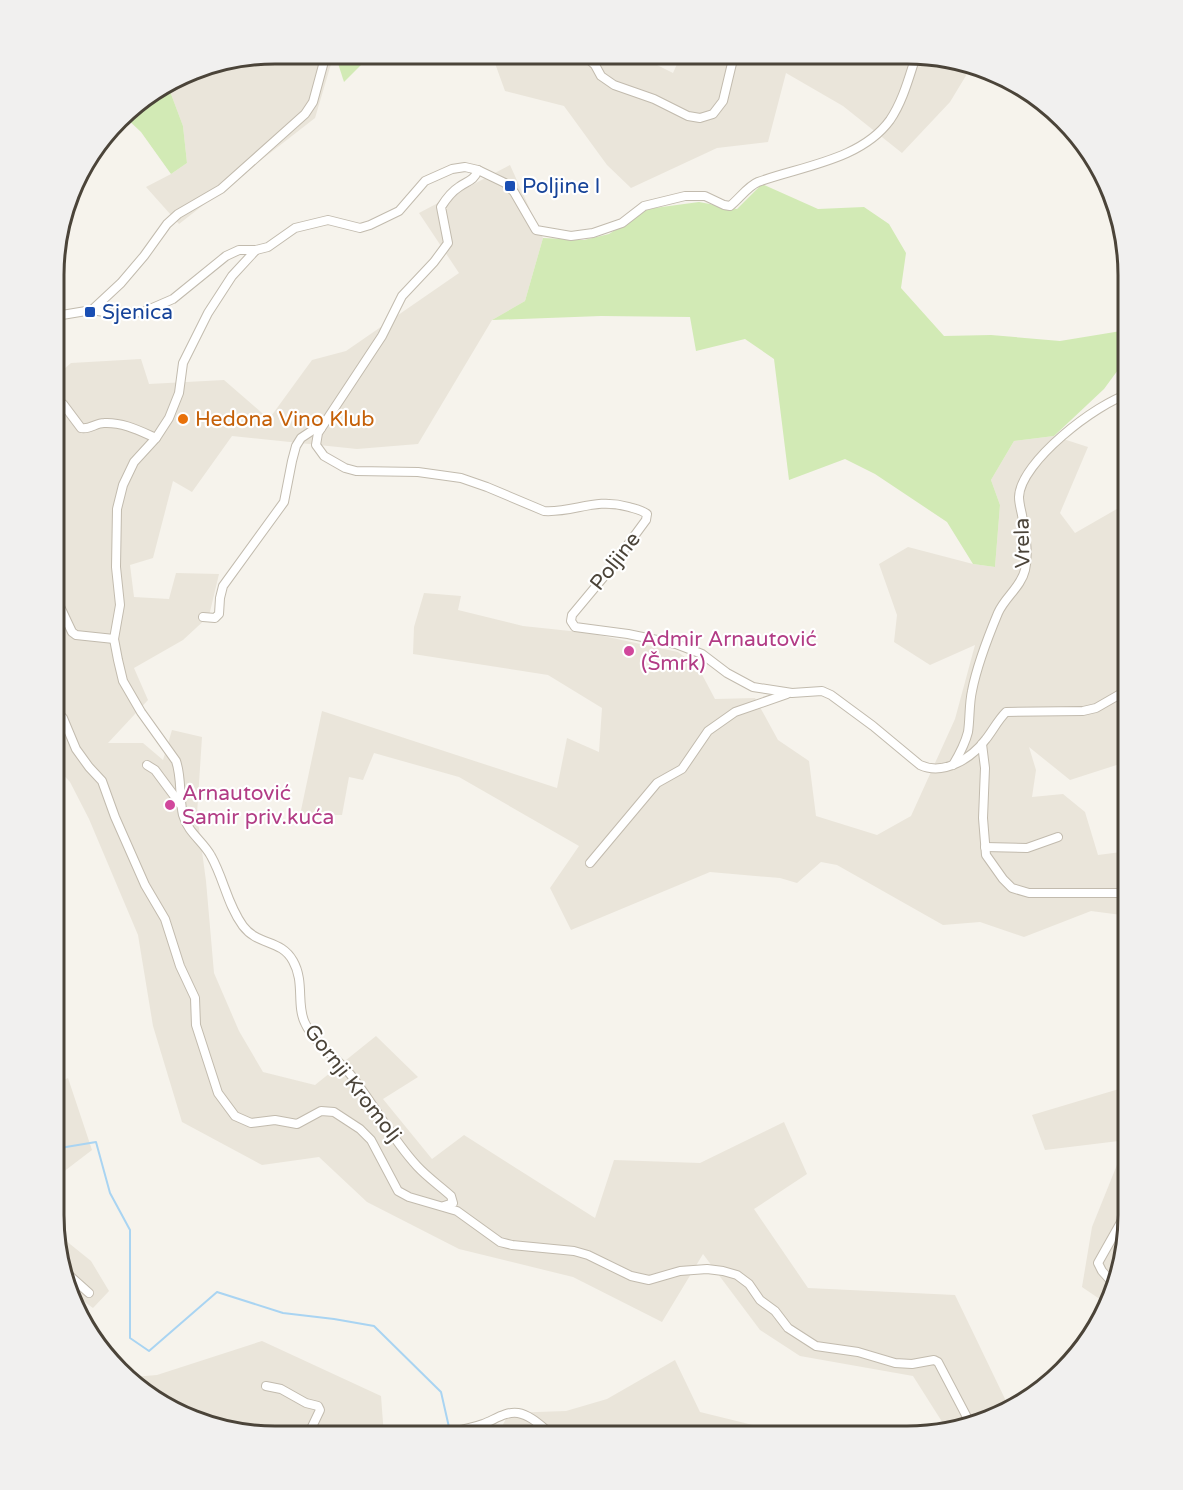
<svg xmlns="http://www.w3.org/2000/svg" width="1183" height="1490" viewBox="0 0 1183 1490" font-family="'Varela Round',sans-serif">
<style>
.residential{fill:#eae5da}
.green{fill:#d2eab5}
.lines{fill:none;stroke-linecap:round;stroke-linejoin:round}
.stream{stroke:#a9d4f2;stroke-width:2}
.minor-casing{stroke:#c2bbae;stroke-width:10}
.minor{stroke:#fff;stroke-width:8}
.transit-dot{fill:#1a4fb4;stroke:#fff;stroke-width:2}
.food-dot{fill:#e8710a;stroke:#fff;stroke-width:2}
.hotel-dot{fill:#d1479c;stroke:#fff;stroke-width:2}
.labels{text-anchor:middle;stroke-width:4.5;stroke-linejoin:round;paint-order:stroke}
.transit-label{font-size:21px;fill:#164399;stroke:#fff;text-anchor:start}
.food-label{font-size:21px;fill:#c56008;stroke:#fff;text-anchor:start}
.street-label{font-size:21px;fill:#4b4439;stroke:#fff}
.hotel-label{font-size:21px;fill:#b23c85;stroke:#fff;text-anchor:start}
.rim{fill:none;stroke:#4b4439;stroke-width:3}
</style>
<rect width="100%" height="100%" fill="#f6f3ec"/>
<g class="residential">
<path d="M275 54H334L315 118 179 224 146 187 171 174 187 163 183 126 168 86 204 66Z"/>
<path d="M492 55H637L673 73 681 55 937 56 970 69 950 102 902 153 843 106 786 73 768 142 717 148 631 188 607 165 564 106 505 91Z"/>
<path d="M510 165 543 238 525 301 492 320 418 444 357 449 232 436 192 492 173 481 153 558 130 565 134 597 169 599 176 573 219 574 209 616 183 640 134 668 148 700 108 743H143L163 760 172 730 202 737 197 814 206 881 214 973 239 1031 263 1072 315 1085 376 1036 418 1077 383 1099 432 1159 464 1135 595 1218 614 1160 700 1163 784 1122 807 1174 754 1209 808 1288 955 1295 1006 1401 1014 1408 946 1428 913 1376 800 1356 760 1330 703 1254 662 1322 573 1277 459 1249 367 1202 319 1157 262 1165 182 1122 153 1026 138 935 89 819 70 782 55 766V556L57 555 55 551 56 465 60 440 56 435V376L71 363 141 359 149 384 224 380 269 419 312 360 346 351 459 273 419 213Z"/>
<path d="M1054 436 1088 447 1060 513 1075 533 1129 502V761L1070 780 1029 747 1036 770 1032 797 1063 794 1085 812 1098 855 1129 851V916L1091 911 1024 937 980 922 943 925 837 865 821 862 797 883 780 878 710 872 571 930 550 888 579 846 459 777 374 753 363 780 349 777 342 815H300L322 711 557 788 567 738 599 752 602 708 548 675 413 654 414 627 424 593 461 596 458 610 523 626 589 633 678 652 698 667 715 699 755 698 778 740 809 761 816 816 877 835 911 816 955 719 975 645 930 665 894 642 897 615 879 564 908 547 973 564 995 567 1000 505 991 480 1014 441Z"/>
<path d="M68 1078 92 1150 54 1179V1084Z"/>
<path d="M1129 1086 1128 1230 1104 1302 1082 1287 1092 1227 1127 1140 1045 1150 1032 1115Z"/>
<path d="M60 1236 91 1261 109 1291 93 1308 75 1295Z"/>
<path d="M262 1341 381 1396 384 1436 258 1435 151 1397 133 1377 157 1375Z"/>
<path d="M675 1360 700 1412 797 1436H497L509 1413 566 1411 607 1399Z"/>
</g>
<g class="green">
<path d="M335 54H372L344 82Z"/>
<path d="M168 86 183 126 187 163 171 174 141 132 124 116 130 109Z"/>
<path d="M762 184 818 209 864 207 889 224 906 253 901 288 944 336 991 335 1060 341 1121 331 1129 339V355L1104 389 1054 436 1014 441 991 480 1000 505 995 567 973 564 947 522 875 474 845 459 789 480 774 359 745 339 696 351 690 317 601 316 492 320 525 301 543 238 584 240 609 234 647 209 699 202 737 209Z"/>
</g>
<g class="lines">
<path class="stream" d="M54 1149 96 1142 110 1193 130 1230V1338L149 1351 217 1292 283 1313 334 1319 374 1326 441 1392 451 1436"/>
<defs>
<g id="minor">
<path d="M584 55 595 65 601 76 614 85 654 99 688 116 700 118 713 114 723 101 734 55"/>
<path d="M478 170C474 181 467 181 459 187 451 192 446 199 441 207L448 243 434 262 402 296 382 336 318 433 316 445 324 456 345 468 356 471 418 472 461 478 487 487 544 511C575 513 594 497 629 507 636 509 642 510 647 514L646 520 607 573 572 615 571 621 575 627 628 634 676 644 702 654 727 673 753 687 792 693 822 691 831 695 873 726 920 765C944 776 972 758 986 739 993 730 998 720 1006 712L1083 711 1096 708 1129 689"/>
<path d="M256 250 232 276 208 313 183 363 179 393 169 418 156 438 134 462 123 485 117 509 116 567 120 605 114 639 118 660 123 681 141 712 176 761C182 778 179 798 183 815 188 833 203 841 211 856 224 879 227 904 243 926 258 946 281 939 293 961 305 982 296 1005 305 1023 314 1043 336 1057 350 1074 374 1104 391 1138 417 1166 427 1177 440 1186 451 1196L453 1203 444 1206"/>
<path d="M92 310 121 283 144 256 167 224 178 214 221 189 305 114 313 102 326 54"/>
<path d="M56 316 92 310 116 314 143 312 173 299 226 256 239 250H256L268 247 295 228 328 220 360 228 370 225 399 211 425 181 452 169 465 167 478 170 505 183 514 192 536 230 571 236 593 233 622 223 644 206 685 196H705L724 205 730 206C739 199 748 186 758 182 802 166 861 160 890 120 903 101 909 77 916 56"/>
<path d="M63 404 81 428C89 430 96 423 104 423 123 422 140 431 156 438"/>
<path d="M55 596 72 632 76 635 114 639"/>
<path d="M203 617 215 618 219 614 220 598 223 586 284 502 292 461 296 446 301 438 313 430 321 428"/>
<path d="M55 710 63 718 76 749 89 767 102 781 115 817 145 885 165 919 180 966 195 998 196 1025 218 1093 235 1116 251 1123 275 1120 297 1124 321 1111 334 1112 360 1129 371 1140 398 1191 409 1197 457 1211 500 1242 512 1245 574 1251 588 1255 631 1276 649 1280 680 1271 707 1269 723 1271 737 1275 749 1284 760 1300 775 1311 788 1328 816 1346 858 1352 895 1363 912 1364 934 1360 938 1362 969 1421"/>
<path d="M982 744 985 768 983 818 986 855 1003 879 1012 888 1029 893H1129"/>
<path d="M147 765 155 770 181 805"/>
<path d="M953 765C959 755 965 744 968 732 970 719 969 704 972 691 977 665 988 637 998 613 1005 597 1021 587 1025 570 1029 553 1025 533 1022 515 1021 510 1019 503 1019 497 1020 462 1097 403 1129 394"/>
<path d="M985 847 1027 848 1058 837"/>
<path d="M590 863 657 783 682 769 708 731 735 712 787 694"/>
<path d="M70 1276 89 1293"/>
<path d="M1111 1281 1102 1271 1098 1263 1129 1208"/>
<path d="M266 1386 281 1389 306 1403 318 1406 320 1410 310 1431 312 1436"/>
<path d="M151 1397H160L170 1405"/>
<path d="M404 1436C430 1433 458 1433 483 1424 494 1420 506 1411 518 1413 531 1415 543 1428 554 1436"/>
</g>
</defs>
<use href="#minor" class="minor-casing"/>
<use href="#minor" class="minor"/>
</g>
<g class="transit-dot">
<rect x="504" y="180" width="12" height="12" rx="3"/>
<rect x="84" y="306" width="12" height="12" rx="3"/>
</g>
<circle class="food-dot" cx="183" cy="419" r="6"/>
<g class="hotel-dot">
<circle cx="629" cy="651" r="6"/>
<circle cx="170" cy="805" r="6"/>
</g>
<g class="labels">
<g class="transit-label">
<text x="522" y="193">Poljine I</text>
<text x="102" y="319">Sjenica</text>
</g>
<g class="food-label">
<text x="195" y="426">Hedona Vino Klub</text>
</g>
<g class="street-label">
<text transform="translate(1022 543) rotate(-91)" y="7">Vrela</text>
<text transform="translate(615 561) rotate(-52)" y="7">Poljine</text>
<text transform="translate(353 1083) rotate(52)" y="7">Gornji Kromolj</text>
</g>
<g class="hotel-label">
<text x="641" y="646">Admir Arnautović<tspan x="641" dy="24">(Šmrk)</tspan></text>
<text x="182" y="800">Arnautović<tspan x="182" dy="24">Samir priv.kuća</tspan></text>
</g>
</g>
<path d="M0 0H1183V1490H0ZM275 64H907A211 211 0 0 1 1118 275V1215A211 211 0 0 1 907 1426H275A211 211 0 0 1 64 1215V275A211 211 0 0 1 275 64Z" fill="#f1f0ef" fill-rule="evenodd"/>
<path class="rim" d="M275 64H907A211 211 0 0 1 1118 275V1215A211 211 0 0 1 907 1426H275A211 211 0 0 1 64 1215V275A211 211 0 0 1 275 64Z"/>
</svg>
